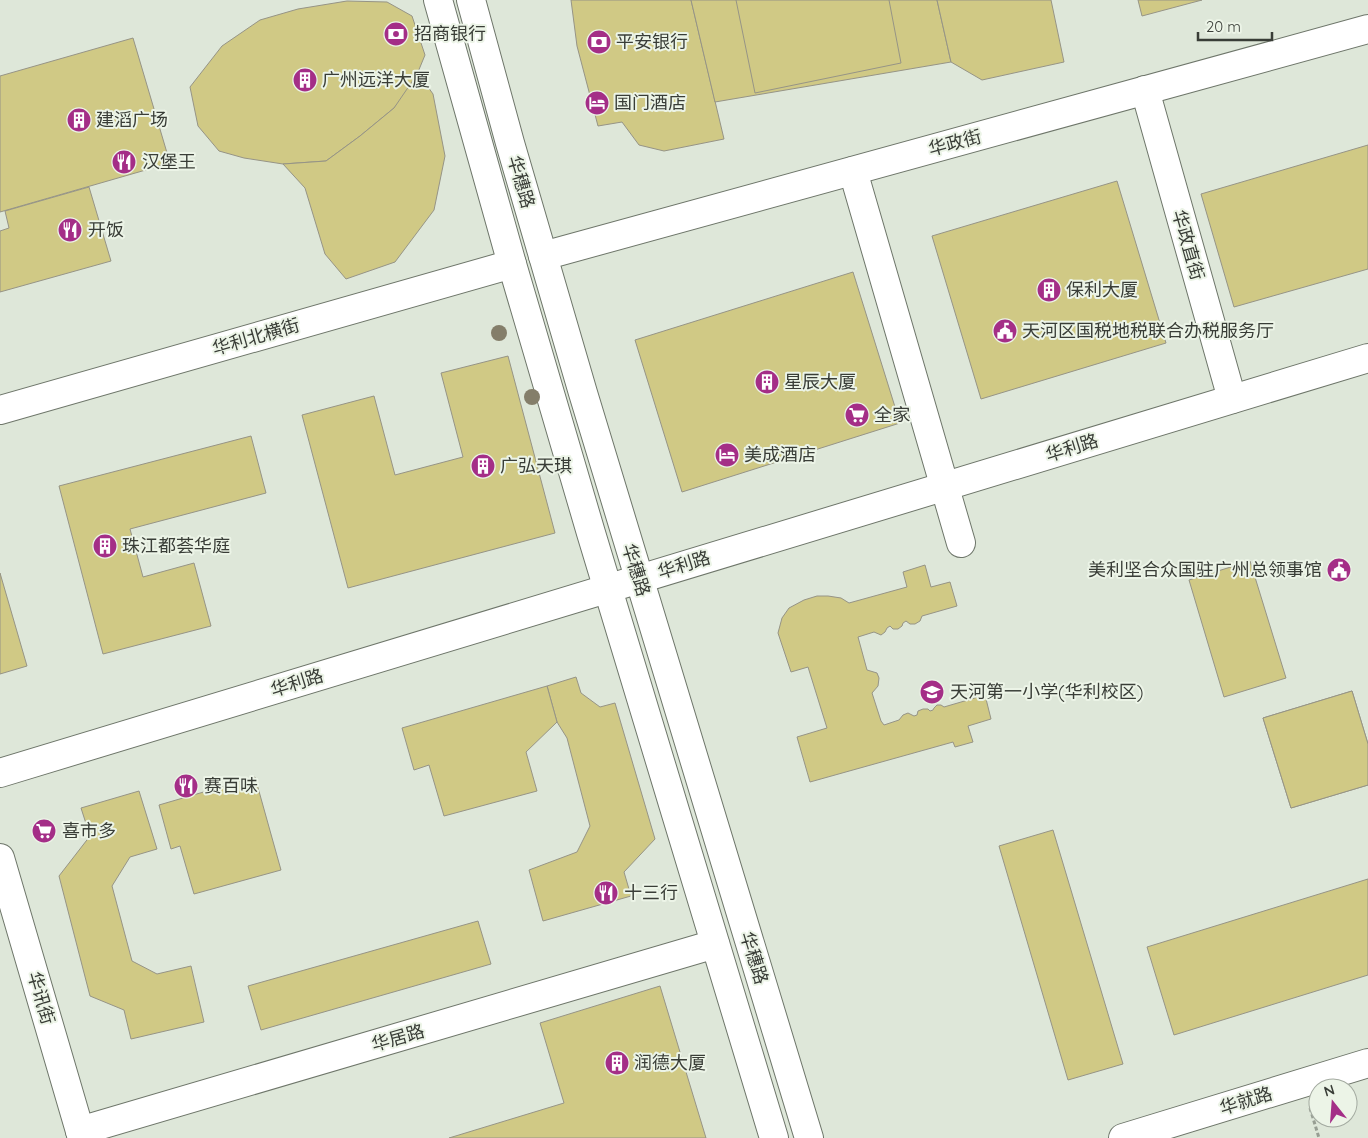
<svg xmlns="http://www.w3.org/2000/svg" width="1368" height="1138" viewBox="0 0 1368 1138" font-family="Quicksand,'Noto Sans SC',sans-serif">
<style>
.building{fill:#d0c985;stroke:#969486}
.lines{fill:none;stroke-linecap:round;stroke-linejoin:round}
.minor-casing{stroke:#6e766a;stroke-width:30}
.path{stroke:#979e93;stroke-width:3;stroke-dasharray:4 2.5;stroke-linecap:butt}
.minor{stroke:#fff;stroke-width:28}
.tree{fill:#847e6a}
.labels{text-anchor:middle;stroke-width:4;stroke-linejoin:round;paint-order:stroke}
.poi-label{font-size:18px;fill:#393d37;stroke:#ecf4e7;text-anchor:start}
.street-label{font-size:18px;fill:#393d37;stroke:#ecf4e7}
</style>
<rect width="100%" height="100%" fill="#dee7d9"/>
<g class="building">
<path d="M571 0H691L724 139 664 151 639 145 622 122 598 126 577 46Z"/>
<path d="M691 0H937L951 62 715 102Z"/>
<path d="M736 0H889L901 63 755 93Z"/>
<path d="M937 0H1051L1064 62 982 80 951 62Z"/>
<path d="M1138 0H1202L1142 16Z"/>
<path d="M347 1 387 2 412 16 425 55 411 89 394 108 360 136 326 161 283 164 244 158 219 151 198 126 190 87 222 46 260 20 298 9Z"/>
<path d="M133 38 170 163 0 212V76Z"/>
<path d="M418 73 433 94 445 156 434 210 395 262 346 279 325 254 305 188 283 164 326 161 360 136 394 108Z"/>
<path d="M1368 145V269L1234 307 1201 194Z"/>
<path d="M1117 181 1166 343 981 399 932 236Z"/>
<path d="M89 187 111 261 0 292V231L9 228 5 211Z"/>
<path d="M853 272 900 423 682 492 635 340Z"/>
<path d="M508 356 555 533 348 588 302 415 374 396 395 475 463 457 441 373Z"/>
<path d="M251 436 266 493 130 529 143 577 194 563 211 626 103 654 59 486Z"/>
<path d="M1250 561 1286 678 1224 697 1189 580Z"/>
<path d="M925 565 931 587 950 582 957 606 922 616 920 621 915 624H910L906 621 903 623 902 626 898 629H893L890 626 887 628 885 632 881 635 874 632 858 637 867 670 877 673 879 678 878 686 872 693 881 721 884 725 899 720 903 715 908 713 914 716 917 715 918 711 923 709H928L930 711 933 710 934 708 937 705H941L944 707 985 695 991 719 968 726 973 742 955 747 953 742 810 782 797 737 827 728 808 667 791 672 778 633 782 618 789 608 804 600 817 596H828L841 598 849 603 907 587 903 572Z"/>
<path d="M0 573 27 666 0 674Z"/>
<path d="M576 677 581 693 600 707 615 703 655 839 624 872 631 896 543 921 529 870 577 852 590 826 567 738 557 722 547 686Z"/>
<path d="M547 686 557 722 526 752 537 791 444 816 429 765 414 770 402 728Z"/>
<path d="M1352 691 1368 744V785L1291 808 1263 718Z"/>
<path d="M1352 691 1368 744V785L1291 808 1263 718Z"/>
<path d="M255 777 281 870 194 894 180 846 171 849 159 805Z"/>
<path d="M139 791 157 849 130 857 112 886 132 961 157 974 191 966 204 1022 131 1039 124 1010 90 996 59 876 90 836 81 808Z"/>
<path d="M1053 830 1123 1064 1068 1080 999 846Z"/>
<path d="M1368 879V975L1174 1035 1147 947Z"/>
<path d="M478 921 491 964 261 1030 248 986Z"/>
<path d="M660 986 706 1138H449L564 1103 540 1023Z"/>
</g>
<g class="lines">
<defs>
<g id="minor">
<path d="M438 0 512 264 591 533 774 1138"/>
<path d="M471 0 510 143 583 393 809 1138"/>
<path d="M1145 90 1232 399"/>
<path d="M853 171 961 543"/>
<path d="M543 256 1368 29"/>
<path d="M0 410 512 264"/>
<path d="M0 773 1368 358"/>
<path d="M0 858 82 1138"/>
<path d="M80 1131 715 944"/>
<path d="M1123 1138 1368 1063"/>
</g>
</defs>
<use href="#minor" class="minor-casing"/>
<path class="path" d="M1310 1108 1319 1138"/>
<use href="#minor" class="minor"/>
</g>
<g class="tree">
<circle cx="499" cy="333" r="8"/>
<circle cx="532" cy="397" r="8"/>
</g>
<defs>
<symbol id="bank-disc" viewBox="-11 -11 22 22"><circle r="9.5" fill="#a42e87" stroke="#ecf4e7"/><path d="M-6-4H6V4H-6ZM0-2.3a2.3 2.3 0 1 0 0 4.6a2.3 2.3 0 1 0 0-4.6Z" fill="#fff"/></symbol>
<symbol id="building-disc" viewBox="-11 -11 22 22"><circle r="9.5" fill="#a42e87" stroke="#ecf4e7"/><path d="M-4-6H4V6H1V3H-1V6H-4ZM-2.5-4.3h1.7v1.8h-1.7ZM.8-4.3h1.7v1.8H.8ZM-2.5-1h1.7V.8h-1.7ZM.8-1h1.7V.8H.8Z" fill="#fff"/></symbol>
<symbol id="hotel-disc" viewBox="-11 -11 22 22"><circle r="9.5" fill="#a42e87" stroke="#ecf4e7"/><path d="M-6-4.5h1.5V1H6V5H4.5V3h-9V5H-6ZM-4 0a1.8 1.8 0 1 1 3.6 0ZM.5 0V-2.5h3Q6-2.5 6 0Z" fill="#fff"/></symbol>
<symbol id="restaurant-disc" viewBox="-11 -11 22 22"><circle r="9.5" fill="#a42e87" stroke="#ecf4e7"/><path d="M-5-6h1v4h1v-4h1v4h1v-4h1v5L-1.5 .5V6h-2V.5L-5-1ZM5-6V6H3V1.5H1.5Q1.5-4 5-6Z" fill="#fff"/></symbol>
<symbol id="civic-disc" viewBox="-11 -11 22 22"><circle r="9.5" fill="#a42e87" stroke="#ecf4e7"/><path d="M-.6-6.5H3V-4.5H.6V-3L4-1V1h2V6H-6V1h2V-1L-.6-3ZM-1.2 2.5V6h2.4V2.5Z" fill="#fff"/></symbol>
<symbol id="supermarket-disc" viewBox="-11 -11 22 22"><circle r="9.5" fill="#a42e87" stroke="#ecf4e7"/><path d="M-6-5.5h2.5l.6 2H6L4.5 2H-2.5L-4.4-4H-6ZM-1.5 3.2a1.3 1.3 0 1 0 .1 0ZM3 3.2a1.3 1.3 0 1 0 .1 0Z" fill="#fff"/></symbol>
<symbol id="school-disc" viewBox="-11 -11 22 22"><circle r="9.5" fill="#a42e87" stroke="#ecf4e7"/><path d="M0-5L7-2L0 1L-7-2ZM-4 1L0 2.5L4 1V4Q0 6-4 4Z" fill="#fff"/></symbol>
</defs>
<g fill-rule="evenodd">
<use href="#bank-disc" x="382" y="20" width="28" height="28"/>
<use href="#bank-disc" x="585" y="28" width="28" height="28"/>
<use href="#building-disc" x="291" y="66" width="28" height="28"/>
<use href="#hotel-disc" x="583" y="89" width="28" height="28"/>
<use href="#building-disc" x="65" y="106" width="28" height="28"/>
<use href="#restaurant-disc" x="110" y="148" width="28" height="28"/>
<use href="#restaurant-disc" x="56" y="216" width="28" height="28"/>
<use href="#building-disc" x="1035" y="276" width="28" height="28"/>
<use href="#civic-disc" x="991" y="317" width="28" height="28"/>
<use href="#building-disc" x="753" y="368" width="28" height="28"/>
<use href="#supermarket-disc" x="843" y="401" width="28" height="28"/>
<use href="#hotel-disc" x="713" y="441" width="28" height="28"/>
<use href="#building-disc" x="469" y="452" width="28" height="28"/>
<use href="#building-disc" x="91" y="532" width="28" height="28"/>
<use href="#civic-disc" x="1325" y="556" width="28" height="28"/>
<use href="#school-disc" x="918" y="678" width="28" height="28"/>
<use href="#restaurant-disc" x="172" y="772" width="28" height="28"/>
<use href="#supermarket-disc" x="30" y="817" width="28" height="28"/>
<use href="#restaurant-disc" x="592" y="879" width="28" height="28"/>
<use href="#building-disc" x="603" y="1049" width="28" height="28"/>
</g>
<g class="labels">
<g class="poi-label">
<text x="414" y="40">招商银行</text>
<text x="616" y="48">平安银行</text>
<text x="322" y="86">广州远洋大厦</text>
<text x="614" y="109">国门酒店</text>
<text x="96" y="126">建滔广场</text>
<text x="142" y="168">汉堡王</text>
<text x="88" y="236">开饭</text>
<text x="1066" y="296">保利大厦</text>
<text x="1022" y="337">天河区国税地税联合办税服务厅</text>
<text x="784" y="388">星辰大厦</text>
<text x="874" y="421">全家</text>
<text x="744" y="461">美成酒店</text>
<text x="500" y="472">广弘天琪</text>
<text x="122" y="552">珠江都荟华庭</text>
<text x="1322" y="576" text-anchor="end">美利坚合众国驻广州总领事馆</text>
<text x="950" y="698">天河第一小学(华利校区)</text>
<text x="204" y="792">赛百味</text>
<text x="62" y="837">喜市多</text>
<text x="624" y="899">十三行</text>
<text x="634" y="1069">润德大厦</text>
</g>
<g class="street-label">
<text transform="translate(955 143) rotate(-15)" y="6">华政街</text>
<text transform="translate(521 182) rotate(74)" y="6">华穗路</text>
<text transform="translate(1188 245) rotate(74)" y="6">华政直街</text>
<text transform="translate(256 337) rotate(-16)" y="6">华利北横街</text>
<text transform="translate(1072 448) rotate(-17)" y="6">华利路</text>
<text transform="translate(684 565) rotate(-17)" y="6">华利路</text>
<text transform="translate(636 570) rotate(73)" y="6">华穗路</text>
<text transform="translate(297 683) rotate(-17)" y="6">华利路</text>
<text transform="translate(754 958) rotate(73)" y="6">华穗路</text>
<text transform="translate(41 998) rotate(74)" y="6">华讯街</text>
<text transform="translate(398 1038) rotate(-16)" y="6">华居路</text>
<text transform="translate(1246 1101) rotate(-17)" y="6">华就路</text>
</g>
</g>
<g transform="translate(1333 1103) rotate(343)"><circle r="24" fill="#ecf4e7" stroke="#a4aba1"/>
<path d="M0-4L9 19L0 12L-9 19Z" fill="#a42e87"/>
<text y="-8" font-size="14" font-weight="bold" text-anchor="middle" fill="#393d37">N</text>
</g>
<path d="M1198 32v8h74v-8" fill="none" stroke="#393d37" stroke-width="2.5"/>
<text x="1206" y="32" font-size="15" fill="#393d37" stroke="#ecf4e7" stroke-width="4" paint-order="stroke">20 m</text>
</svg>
